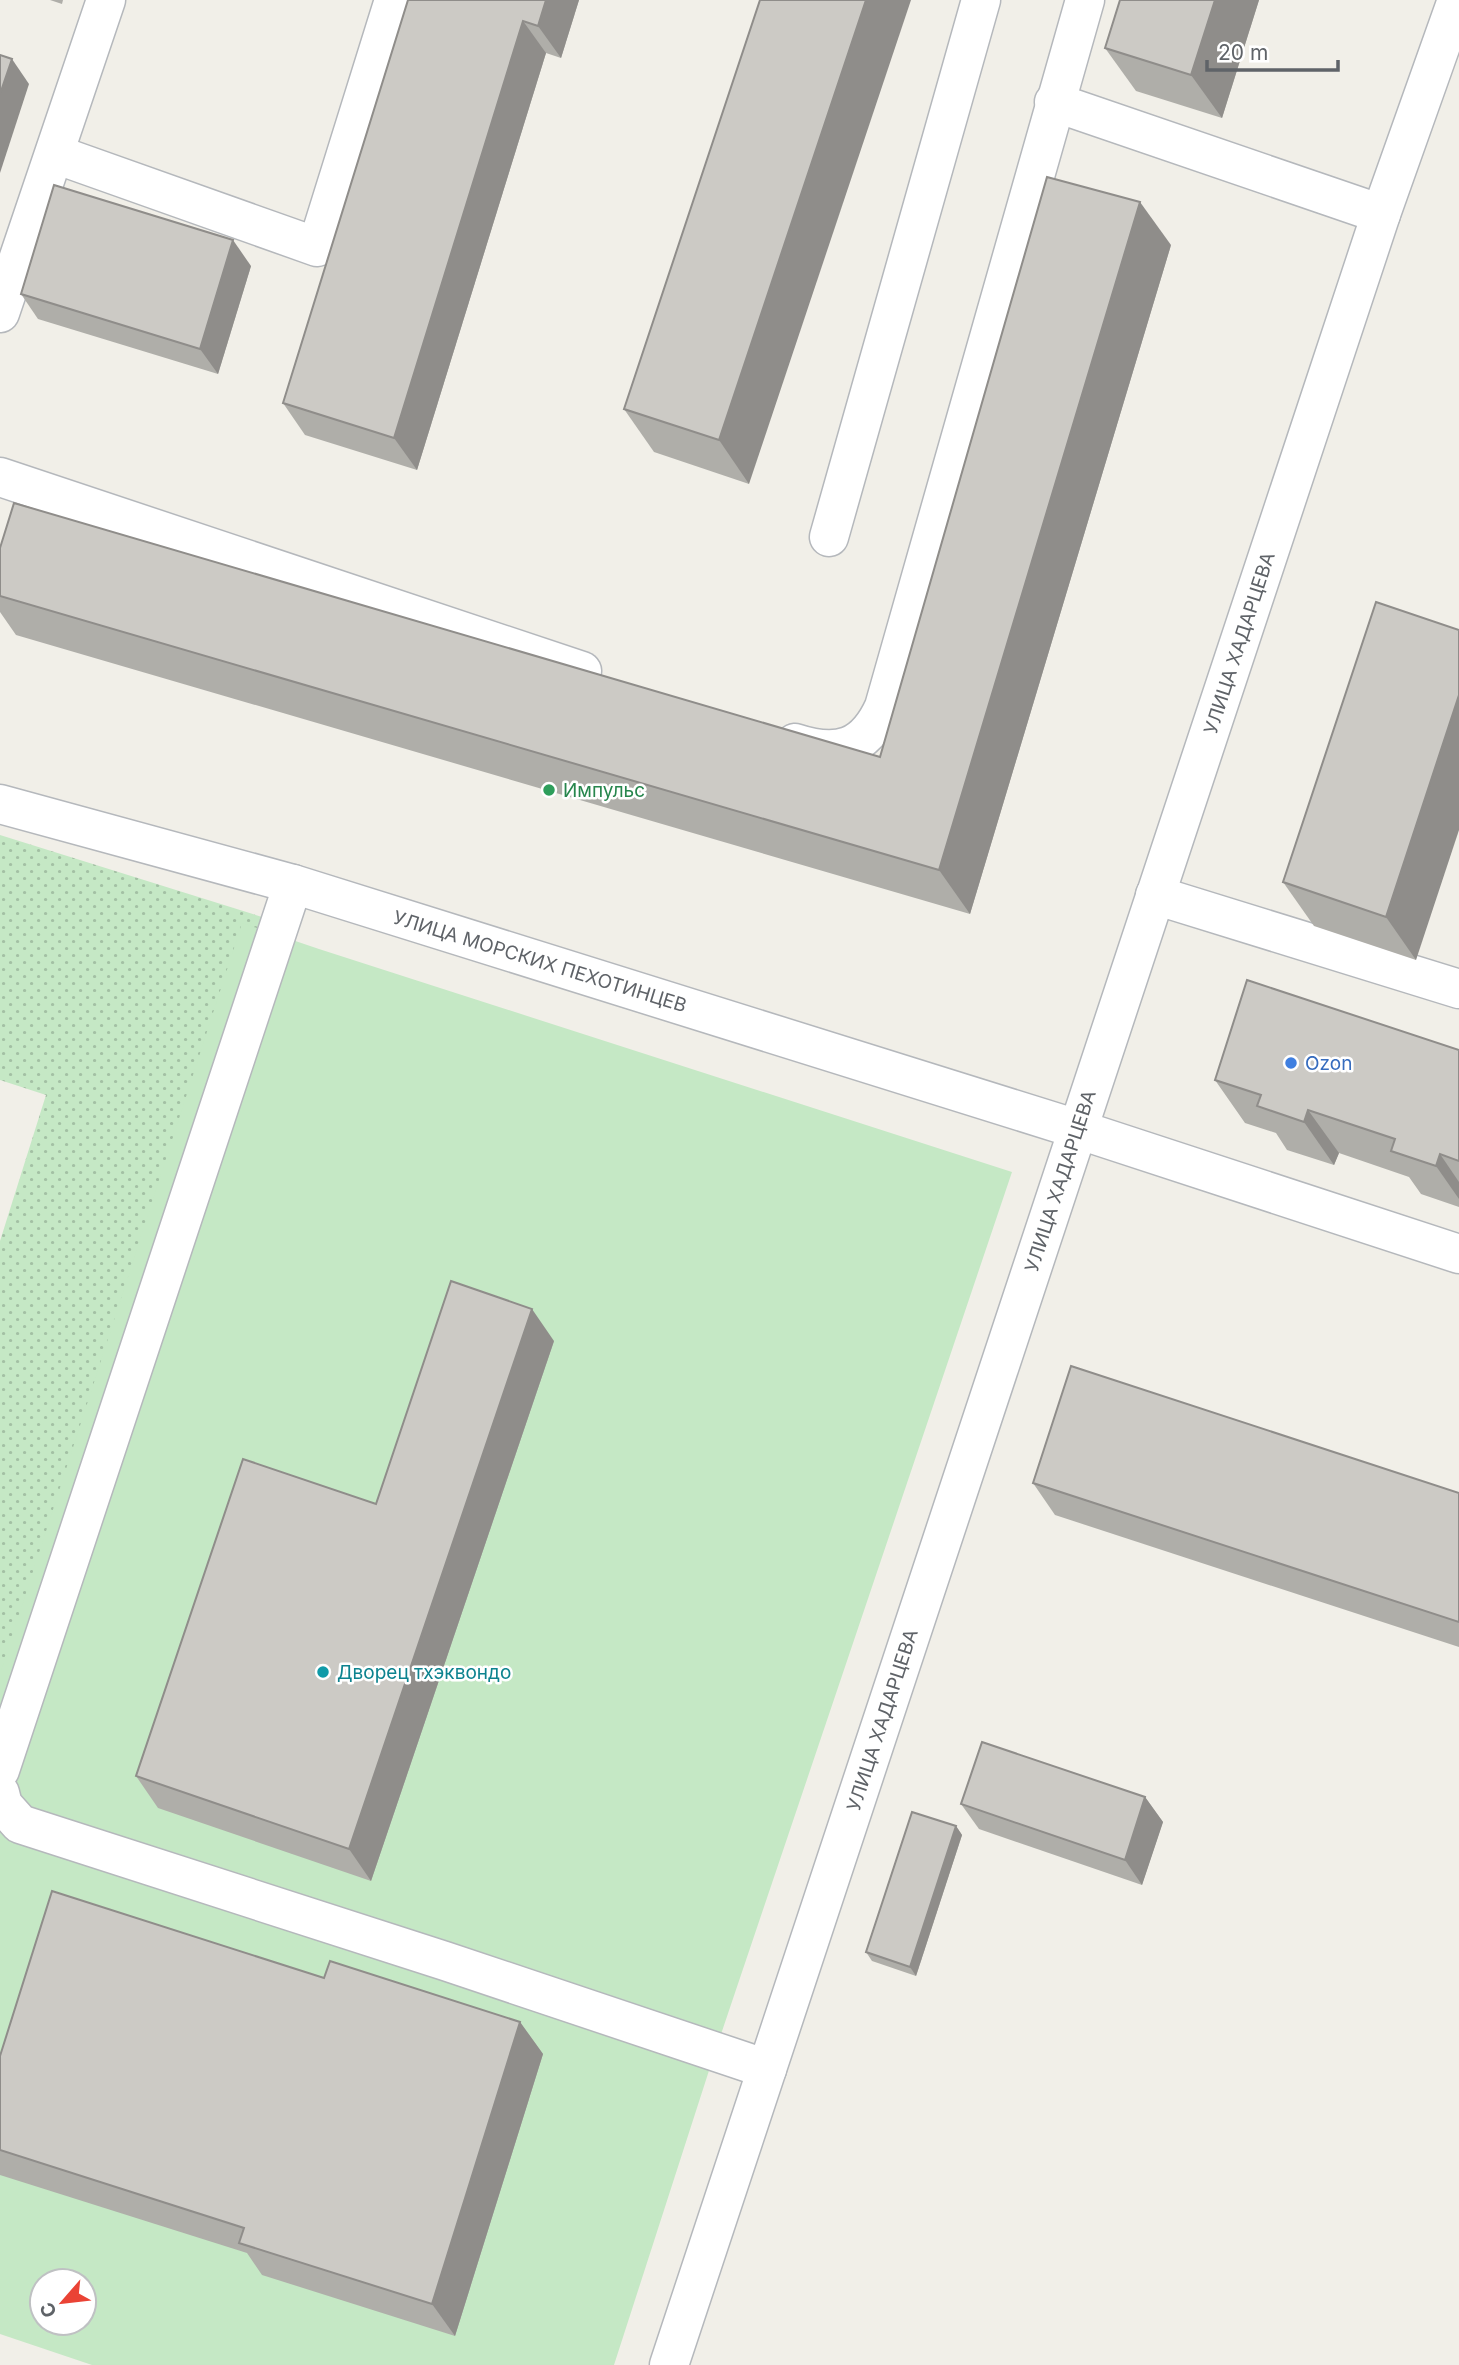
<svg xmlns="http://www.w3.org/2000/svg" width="1459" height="2365" viewBox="0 0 1459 2365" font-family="Inter,sans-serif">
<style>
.grass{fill:url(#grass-dots)}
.pitch{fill:#c5e8c5;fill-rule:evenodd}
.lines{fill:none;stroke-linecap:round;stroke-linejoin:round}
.minor-casing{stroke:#b5b8bc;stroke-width:41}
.minor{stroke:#fff;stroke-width:38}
.wall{fill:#afaea9}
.shaded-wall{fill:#8f8d8a}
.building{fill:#cccac5;stroke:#8f8d8a;stroke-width:2}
.leisure-dot{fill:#2e9e5b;stroke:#fff;stroke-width:2.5}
.shop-dot{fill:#3f7fe0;stroke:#fff;stroke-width:2.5}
.culture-dot{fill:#0f9aa8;stroke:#fff;stroke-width:2.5}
.labels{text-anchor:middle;stroke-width:5;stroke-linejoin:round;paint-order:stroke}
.street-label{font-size:19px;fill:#5f6368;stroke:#fff}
.leisure-label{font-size:19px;fill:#27864d;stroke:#fff;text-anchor:start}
.shop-label{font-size:19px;fill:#366cbe;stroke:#fff;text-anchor:start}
.culture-label{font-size:19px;fill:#0d838f;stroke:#fff;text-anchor:start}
</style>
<defs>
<pattern id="grass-dots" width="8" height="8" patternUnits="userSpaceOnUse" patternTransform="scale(1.75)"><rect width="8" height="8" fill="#c5e8c5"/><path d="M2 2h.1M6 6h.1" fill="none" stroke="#a3c0a4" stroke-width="1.8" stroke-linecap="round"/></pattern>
</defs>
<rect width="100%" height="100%" fill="#f1efe8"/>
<path class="grass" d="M0 835 262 917 0 1723V1241L46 1095 0 1080Z"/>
<path class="pitch" d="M242 923 319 949 1012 1172 715 2052 614 2365H92L0 2334V1674ZM42 2281H84V2323H42Z"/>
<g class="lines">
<defs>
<g id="minor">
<path d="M1054 102 1381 214"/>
<path d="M55 154 317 247 394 0"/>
<path d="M0 313 106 0"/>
<path d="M0 477 582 671"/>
<path d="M829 537 981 0"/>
<path d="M795 743C838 757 865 749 884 707L1085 0"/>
<path d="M0 804 293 884 1077 1129 1459 1254"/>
<path d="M1155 895 1459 989"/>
<path d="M0 1770 293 884"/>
<path d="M0 1793 3 1805 20 1824 445 1961 767 2069"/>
<path d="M669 2365 1381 214 1457 0"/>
</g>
</defs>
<use href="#minor" class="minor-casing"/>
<use href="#minor" class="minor"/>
</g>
<g class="wall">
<path d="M50 0H63L62 4Z"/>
<path d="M408 0H579L561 58 546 53 417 470 305 435 283 403Z"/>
<path d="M760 0 749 484 654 452 624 409Z"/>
<path d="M1120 0H1259L1222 118 1136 91 1105 48Z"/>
<path d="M1171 245 970 914 16 635 0 612V548L880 757Z"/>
<path d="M251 266 218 374 38 319 21 294Z"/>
<path d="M1459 630 1416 960 1314 926 1283 882Z"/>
<path d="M1459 1050V1207L1421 1194 1409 1177 1339 1153 1334 1165 1287 1150 1276 1133 1245 1123 1215 1080Z"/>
<path d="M554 1341 371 1881 158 1808 136 1776 376 1504Z"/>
<path d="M1033 1483 1459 1493V1647L1055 1515Z"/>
<path d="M1145 1797 1163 1822 1142 1885 979 1829 961 1804Z"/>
<path d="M956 1826 962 1835 916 1976 872 1961 866 1952Z"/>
<path d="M324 1978 520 2022 543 2054 455 2336 262 2275 247 2253 0 2175V2056Z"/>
</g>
<g class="shaded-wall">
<path d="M546 0H579L561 58 538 26Z"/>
<path d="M866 0H911L749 484 719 440Z"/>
<path d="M1215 0H1259L1222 118 1191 75Z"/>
<path d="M523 21 546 53 417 470 394 438Z"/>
<path d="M12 59 29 84 0 173V94Z"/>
<path d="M1140 202 1171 245 970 914 939 870Z"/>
<path d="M233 240 251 266 218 374 200 349Z"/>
<path d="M1459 695V830L1416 960 1386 917Z"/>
<path d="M1308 1110 1339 1153 1334 1165 1304 1122Z"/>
<path d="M1440 1154 1459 1182V1199L1436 1166Z"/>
<path d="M532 1309 554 1341 371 1881 349 1849Z"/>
<path d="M1145 1797 1163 1822 1142 1885 1125 1860Z"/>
<path d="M956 1826 962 1835 916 1976 910 1967Z"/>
<path d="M520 2022 543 2054 455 2336 432 2304Z"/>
</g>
<g class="building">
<path d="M408 0H546L538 26 523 21 394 438 283 403Z"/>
<path d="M760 0H866L719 440 624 409Z"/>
<path d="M1120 0H1215L1191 75 1105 48Z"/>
<path d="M0 55 12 59 0 94Z"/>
<path d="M1047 177 1140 202 939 870 0 596V548L14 503 880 757Z"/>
<path d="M54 185 233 240 200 349 21 294Z"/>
<path d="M1376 602 1459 630V695L1386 917 1283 882Z"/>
<path d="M1247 980 1459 1050V1161L1440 1154 1436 1166 1391 1151 1395 1139 1308 1110 1304 1122 1257 1106 1261 1095 1215 1080Z"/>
<path d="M451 1281 532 1309 349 1849 136 1776 243 1459 376 1504Z"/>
<path d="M1071 1366 1459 1493V1622L1033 1483Z"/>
<path d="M982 1742 1145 1797 1125 1860 961 1804Z"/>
<path d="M912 1812 956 1826 910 1967 866 1952Z"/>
<path d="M52 1891 324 1978 330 1961 520 2022 432 2304 239 2243 244 2228 0 2150V2056Z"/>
</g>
<circle class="leisure-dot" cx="549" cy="790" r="7"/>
<circle class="shop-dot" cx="1291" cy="1063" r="7"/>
<circle class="culture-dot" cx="323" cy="1672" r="7"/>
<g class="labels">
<g class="street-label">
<text transform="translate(1239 643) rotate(-72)" y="7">УЛИЦА ХАДАРЦЕВА</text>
<text transform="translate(540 961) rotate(17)" y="7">УЛИЦА МОРСКИХ ПЕХОТИНЦЕВ</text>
<text transform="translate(1060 1181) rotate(-72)" y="7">УЛИЦА ХАДАРЦЕВА</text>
<text transform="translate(882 1720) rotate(-72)" y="7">УЛИЦА ХАДАРЦЕВА</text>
</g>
<g class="leisure-label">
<text x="563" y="797">Импульс</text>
</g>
<g class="shop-label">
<text x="1305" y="1070">Ozon</text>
</g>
<g class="culture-label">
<text x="337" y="1679">Дворец тхэквондо</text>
</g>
</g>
<g transform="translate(63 2302) rotate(242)"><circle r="33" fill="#ffffff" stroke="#bfc1c3" stroke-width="2"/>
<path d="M0-5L12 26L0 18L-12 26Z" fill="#ea4335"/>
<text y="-10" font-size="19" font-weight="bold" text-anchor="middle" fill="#5f6368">С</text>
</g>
<path d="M1207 60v10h131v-10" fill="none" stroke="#5f6368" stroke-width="3.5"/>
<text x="1218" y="60" font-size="21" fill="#5f6368" stroke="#ffffff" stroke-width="5" paint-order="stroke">20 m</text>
</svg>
